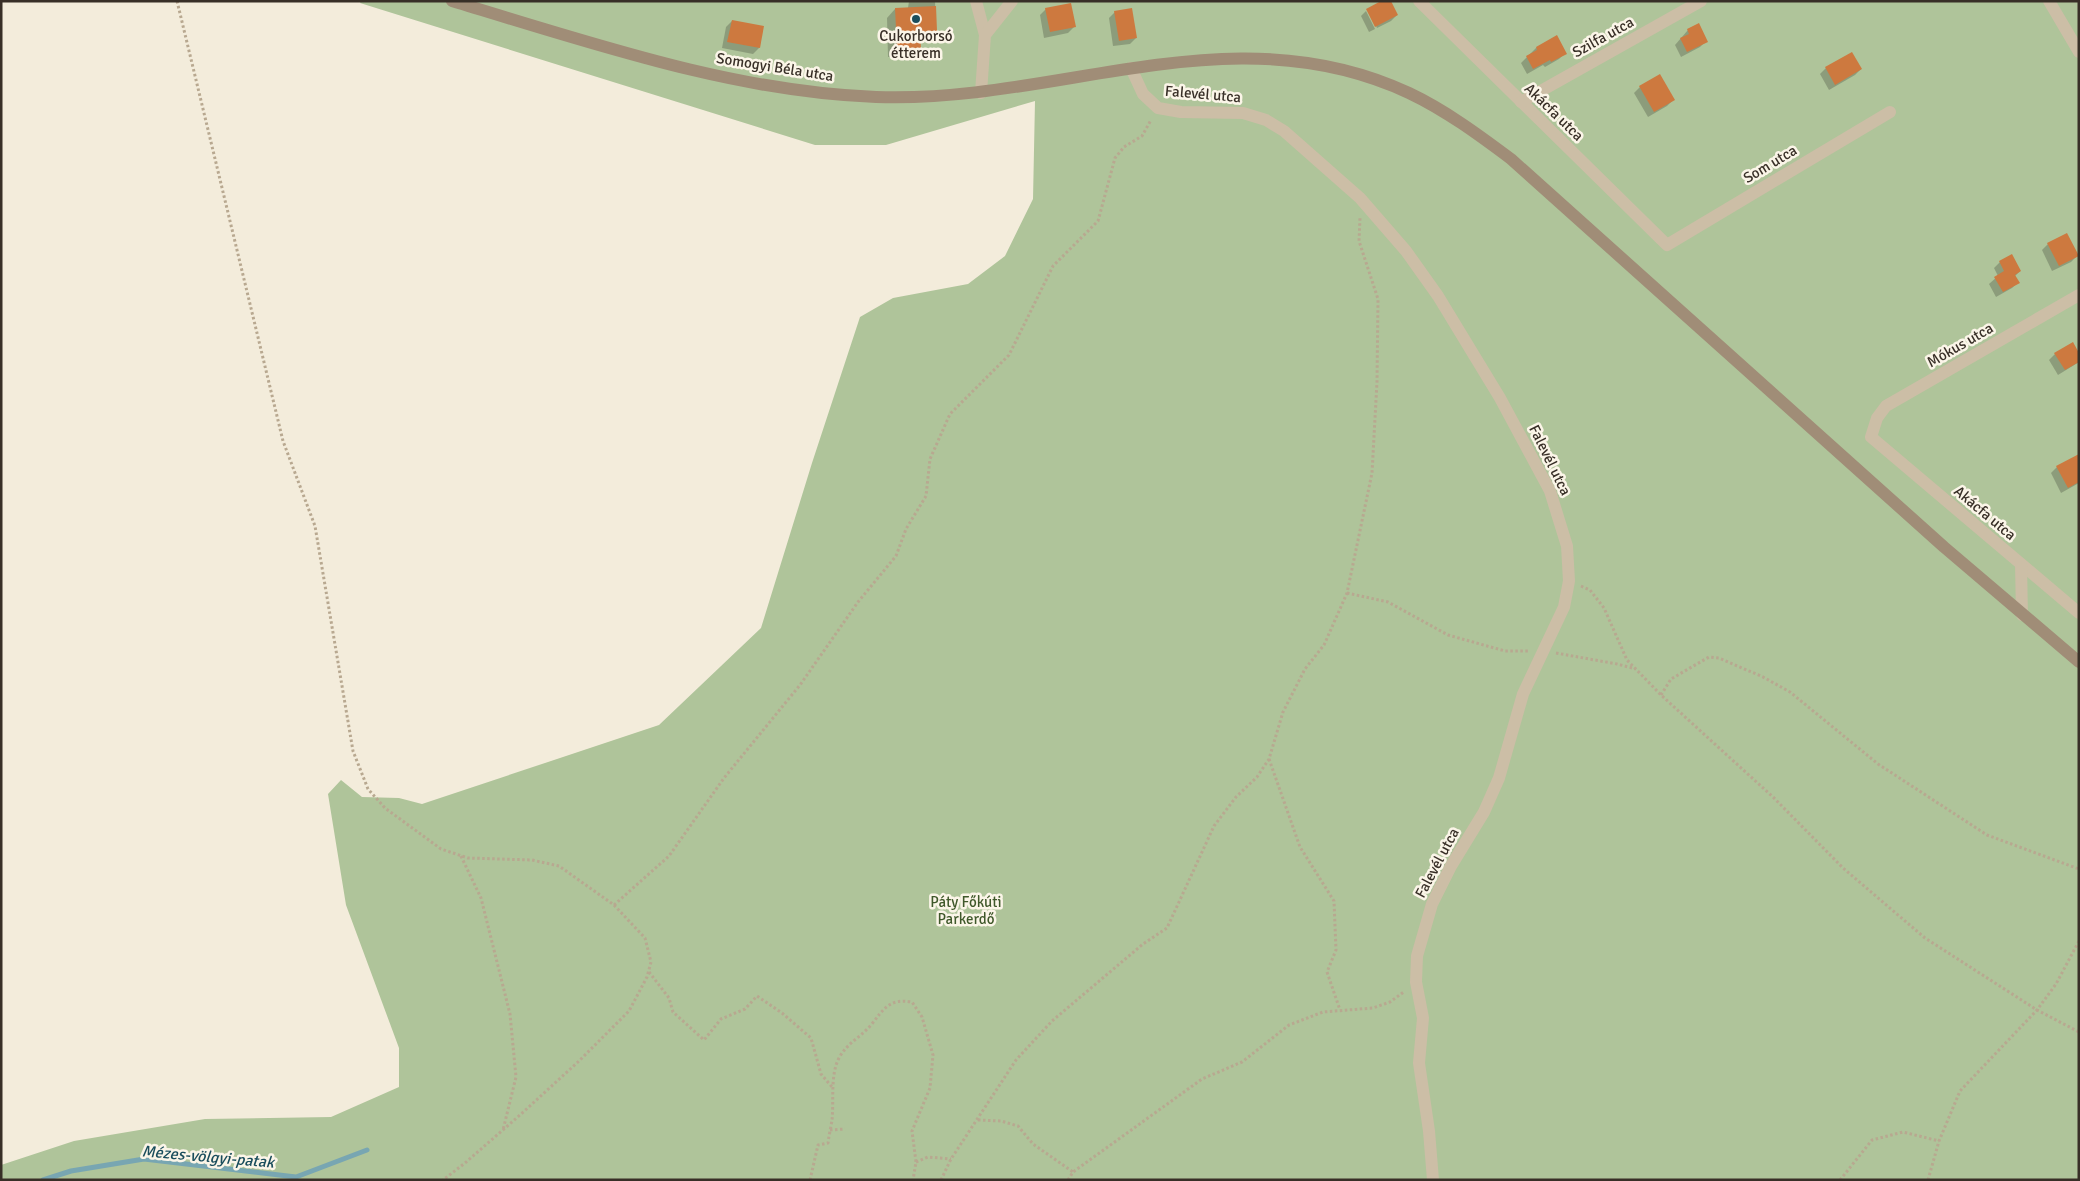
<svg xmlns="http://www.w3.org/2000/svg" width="2080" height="1181" viewBox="0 0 2080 1181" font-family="Signika,sans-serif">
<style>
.green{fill:#afc49a}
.shadow{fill:#0003}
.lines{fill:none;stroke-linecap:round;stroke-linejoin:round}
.stream{stroke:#78a6b2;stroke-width:5}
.building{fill:#cd793f}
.path{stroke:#b8a890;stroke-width:3;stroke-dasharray:2.5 2.5;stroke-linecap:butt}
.minor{stroke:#ccbea6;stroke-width:12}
.secondary{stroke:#a08d77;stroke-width:12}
.poi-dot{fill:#1a4d5c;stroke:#fbf5e8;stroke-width:2}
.labels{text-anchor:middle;stroke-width:5;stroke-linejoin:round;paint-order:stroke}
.poi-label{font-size:15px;fill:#382f27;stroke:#fbf5e8}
.street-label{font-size:15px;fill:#382f27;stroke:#fbf5e8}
.park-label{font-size:15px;fill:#3f582a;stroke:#fbf5e8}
.water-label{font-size:16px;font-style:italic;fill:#1a4d5c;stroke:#fbf5e8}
</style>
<rect width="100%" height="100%" fill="#f3ecdb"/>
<path class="green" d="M361 1H2079V1180H1V1165L74 1141 205 1119 331 1117 399 1087V1048L346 905 328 794 341 780 362 797 399 798 422 804 659 725 761 628 812 463 860 317 893 298 968 284 1005 256 1033 199 1035 101 886 145H815L360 3Z"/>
<g class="shadow">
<path d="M909 1H935L936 31 927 39 919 40V47L911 56 888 57 887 18 895 9 908 8Z"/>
<path d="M1046 9 1074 27 1068 33 1044 38 1040 15Z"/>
<path d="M1368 10 1397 15 1391 21 1377 28Z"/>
<path d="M1366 11 1375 29 1369 32 1361 16Z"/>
<path d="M1115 12 1136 38 1130 44 1113 46 1109 18Z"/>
<path d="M732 21 763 27 759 48 753 54 722 48 726 27Z"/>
<path d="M1688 30 1706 41 1700 47 1681 57 1675 45Z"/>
<path d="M1536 48 1565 53 1559 59 1545 67 1543 65 1527 74 1521 63Z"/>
<path d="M1826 68 1861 69 1855 75 1829 90 1820 74Z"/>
<path d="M1640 87 1673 100 1667 106 1648 117 1634 93Z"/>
<path d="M2048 244 2077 256 2071 262 2052 271 2042 250Z"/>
<path d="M2012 256 2020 271 2015 276 2018 282 2012 288 1996 297 1989 284 1998 276 1994 268 2000 262Z"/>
<path d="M2055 354 2079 362 2058 375 2049 360Z"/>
<path d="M2079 465V483L2061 493 2051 473 2057 467Z"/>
</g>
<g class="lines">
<path class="stream" d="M43 1180 71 1171 144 1159 296 1177 367 1150"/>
</g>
<g class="building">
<path d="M1381 1H1391L1398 15 1375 27 1366 9Z"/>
<path d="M1071 3 1076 27 1050 32 1045 8Z"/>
<path d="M936 6 937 31 920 32 921 48 897 49 895 8Z"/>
<path d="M1132 8 1137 38 1119 41 1114 11Z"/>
<path d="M732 20 764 26 760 48 727 42Z"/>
<path d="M1699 23 1708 42 1687 52 1680 38 1689 34 1687 29Z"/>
<path d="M1557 35 1567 54 1551 62 1550 60 1533 69 1526 56 1537 50 1536 47Z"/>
<path d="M1852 52 1862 69 1835 85 1825 67Z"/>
<path d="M1660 74 1675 100 1654 112 1639 86Z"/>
<path d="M2067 233 2079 256 2059 266 2047 243Z"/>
<path d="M2012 254 2021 271 2015 275 2020 283 2003 292 1994 277 2004 271 1999 261Z"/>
<path d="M2073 342 2079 353V362L2065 370 2054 353Z"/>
<path d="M2079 454V482L2068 488 2056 466Z"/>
</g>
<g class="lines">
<g class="path">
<path d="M177 1 283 441 315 526 353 751 368 789 385 808 441 849 468 858 532 860 559 866 614 905 645 938 651 962 647 977 629 1011 579 1061 520 1115 465 1163 443 1180"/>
<path d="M1581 586 1590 590 1604 608 1627 660 1661 695 1773 797 1843 868 1925 938 2037 1010 2079 1032"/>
<path d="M1347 593 1388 602 1448 635 1505 651H1530"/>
<path d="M1556 653 1617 664 1636 669"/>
<path d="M1661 695 1671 679 1709 657 1719 658 1763 677 1790 692 1878 764 1987 835 2079 869"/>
<path d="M1269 759 1300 847 1334 901 1336 950 1327 972 1340 1010"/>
<path d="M461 856 481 898 510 1014 516 1077 503 1130"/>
<path d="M614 905 669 856 724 778 800 685 858 602 896 556 906 529 926 496 930 459 950 414 1009 355 1053 266 1098 221 1115 158 1124 147 1142 136 1151 120"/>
<path d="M649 972 669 998 673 1012 704 1040 721 1019 745 1009 757 996 782 1013 811 1038 821 1074 832 1087"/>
<path d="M978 1120 1001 1121 1018 1126 1033 1144 1073 1172"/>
<path d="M830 1130 845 1129"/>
<path d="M916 1162 928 1157 951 1159"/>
<path d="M810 1180 818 1145 828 1143C829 1135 831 1127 832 1120 834 1101 830 1075 839 1058 847 1043 861 1037 871 1025 884 1009 889 998 912 1002L922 1017 933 1055 930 1088 912 1131 916 1162 913 1180"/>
<path d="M941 1180 951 1159 1016 1060 1052 1021 1143 944 1167 928 1214 826 1236 797 1257 777 1269 759 1283 712 1305 669 1324 645 1347 593 1372 473 1377 382 1378 299 1359 241 1360 218"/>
<path d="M1068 1180 1073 1172 1202 1079 1242 1062 1289 1025 1323 1012 1373 1008 1390 1002 1405 991"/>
<path d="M1840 1180 1872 1140 1903 1132 1939 1141"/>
<path d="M1928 1180 1939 1141 1960 1091 2037 1010 2056 984 2079 941"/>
</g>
<g class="minor">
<path d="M976 1 985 35"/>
<path d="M1419 1 1667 245 1890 112"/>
<path d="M2049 1 2079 52"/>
<path d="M1131 68 1143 94 1158 108 1181 112 1243 113 1266 120 1284 131 1360 198 1406 251 1438 296 1500 398 1550 491 1567 546 1569 581 1564 607 1523 694 1499 778 1484 812 1451 866 1432 904 1417 956 1416 982 1423 1018 1419 1063 1429 1131 1433 1180"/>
<path d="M981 93 985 35 1012 1"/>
<path d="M1521 102 1701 1"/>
<path d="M2079 295 1886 406 1877 418 1871 437 2079 613"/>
<path d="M2021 564 2022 615"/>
</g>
<path class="secondary" d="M452 1C589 42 733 92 876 97 1058 104 1232 10 1409 93 1445 110 1479 135 1511 159L1944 547 2079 662"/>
</g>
<circle class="poi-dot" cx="916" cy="19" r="5"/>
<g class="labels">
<g class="poi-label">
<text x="916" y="41">Cukorborsó<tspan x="916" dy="17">étterem</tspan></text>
</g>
<g class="street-label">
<text transform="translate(1603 37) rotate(-29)" y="5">Szilfa utca</text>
<text transform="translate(775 67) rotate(9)" y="5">Somogyi Béla utca</text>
<text transform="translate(1203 94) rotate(5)" y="5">Falevél utca</text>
<text transform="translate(1554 112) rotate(44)" y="5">Akácfa utca</text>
<text transform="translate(1770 164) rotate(-31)" y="5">Som utca</text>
<text transform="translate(1960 345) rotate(-30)" y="5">Mókus utca</text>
<text transform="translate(1550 460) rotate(64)" y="5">Falevél utca</text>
<text transform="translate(1985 513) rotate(40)" y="5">Akácfa utca</text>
<text transform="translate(1437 863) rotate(-62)" y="5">Falevél utca</text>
</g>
<g class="park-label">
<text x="966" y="907">Páty Főkúti<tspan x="966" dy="17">Parkerdő</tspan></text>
</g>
<g class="water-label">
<text transform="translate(208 1156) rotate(5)" y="6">Mézes-völgyi-patak</text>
</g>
</g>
<rect width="2080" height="1181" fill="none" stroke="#382f27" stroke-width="5"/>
</svg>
